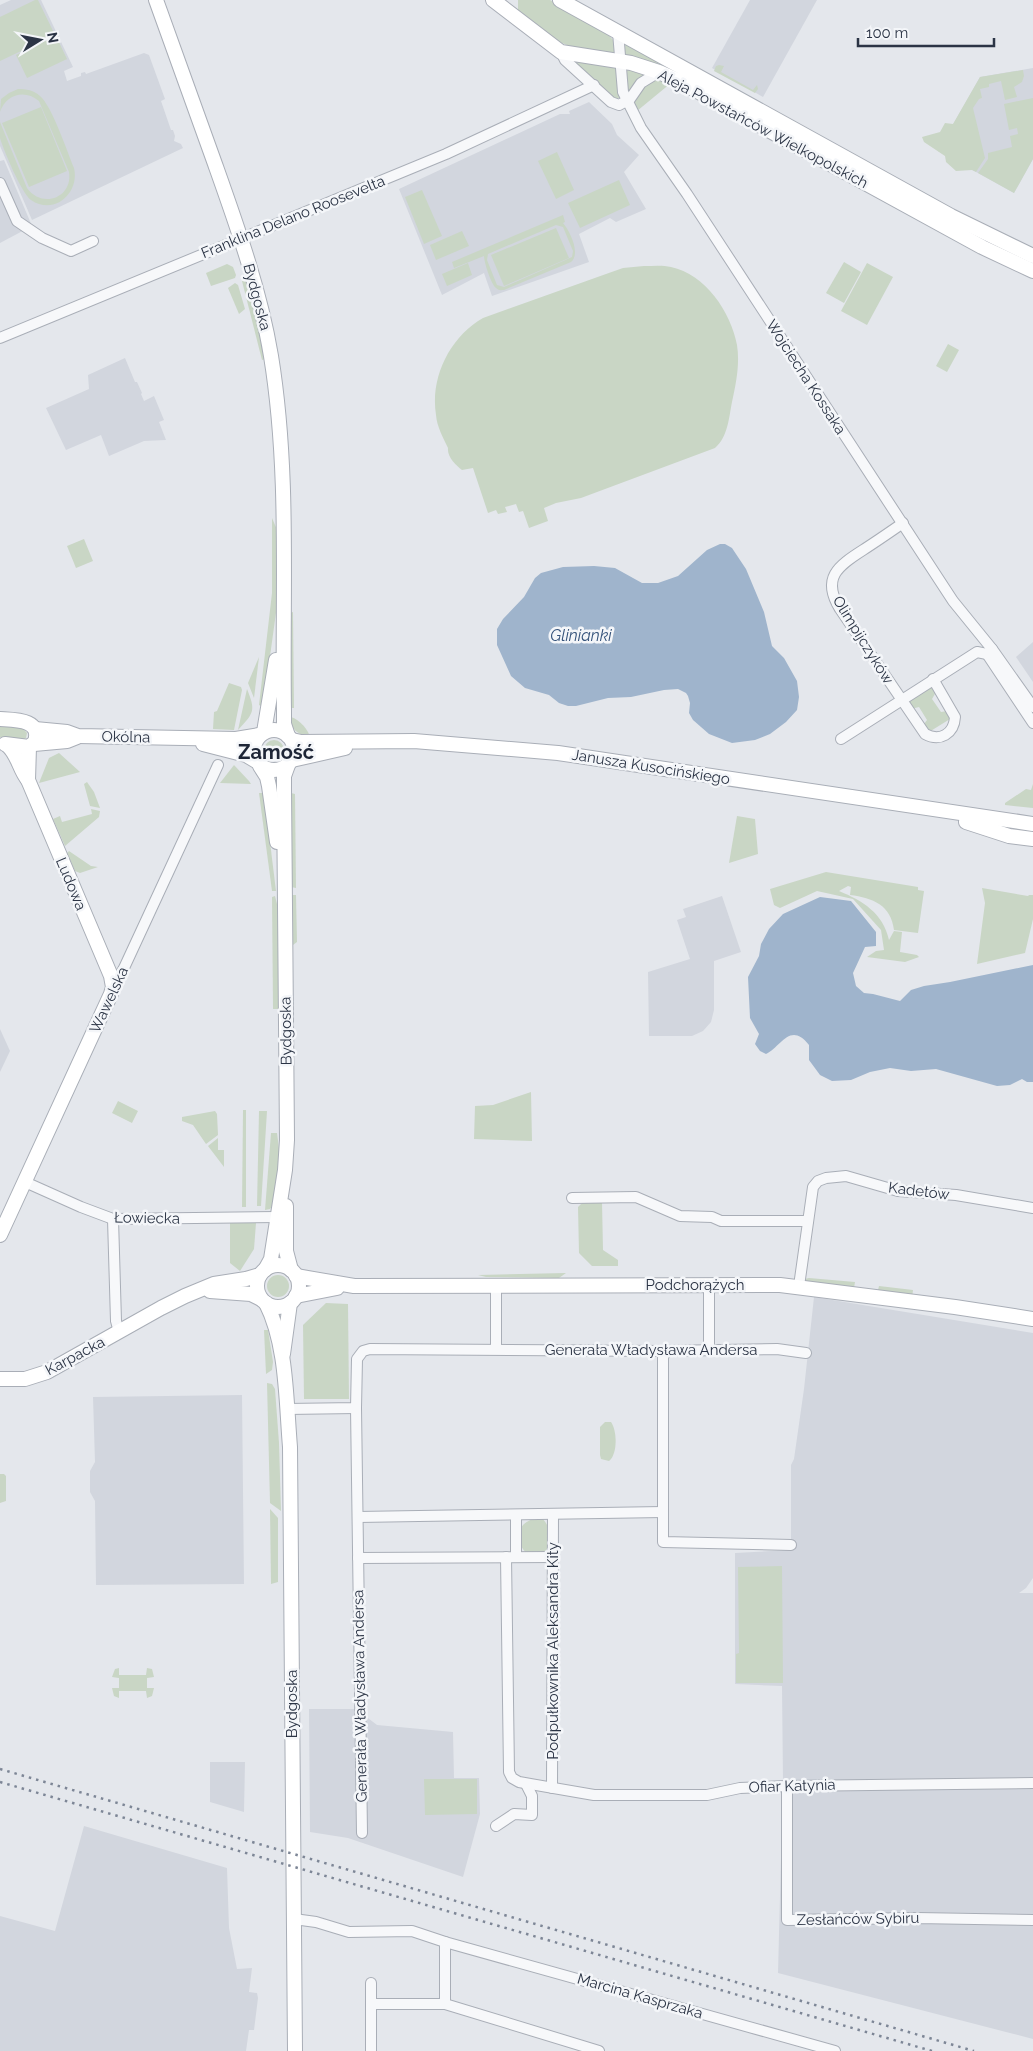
<svg xmlns="http://www.w3.org/2000/svg" width="1033" height="2051" viewBox="0 0 1033 2051" font-family="Raleway,sans-serif">
<style>
.built{fill:#d2d6de}
.green{fill:#c9d6c5;fill-rule:evenodd}
.water{fill:#9fb4cc}
.lines{fill:none;stroke-linecap:round;stroke-linejoin:round}
.street-casing{stroke:#a9aeb7;stroke-width:12}
.secondary-casing{stroke:#a9aeb7;stroke-width:16}
.street{stroke:#f7f8fa;stroke-width:10}
.secondary{stroke:#fff;stroke-width:14}
.rail{stroke:#7d8696;stroke-width:2.5;stroke-dasharray:2.5 5;stroke-linecap:butt}
.labels{text-anchor:middle;stroke-width:5;stroke-linejoin:round;paint-order:stroke}
.street-label{font-size:15px;fill:#2b3445;stroke:#f4f6f9}
.water-label{font-size:16px;font-style:italic;fill:#34527a;stroke:#f4f6f9}
.district-label{font-size:20px;font-weight:bold;fill:#1d2536;stroke:#f4f6f9}
</style>
<rect width="100%" height="100%" fill="#e4e7ec"/>
<g class="built">
<path d="M11 0H41L73 67 64 71 67 81 81 76V73L85 72 86 74 144 53 149 55 165 99 161 101 171 130H173L175 136 174 141 181 144 183 148 32 220 0 146V5Z"/>
<path d="M750 0H817L763 97 712 68Z"/>
<path d="M1033 68V159L1014 193 938 151 980 77Z"/>
<path d="M589 102 612 124 617 135 639 155 624 172 646 209 616 222 610 218 579 234 589 262 492 296 484 273 442 295 399 189 560 114H570L569 111Z"/>
<path d="M4 160 32 226 0 243V161Z"/>
<path d="M125 358 135 382H137L142 393 141 394 144 401 154 396 164 420 159 422 166 440 144 441 109 456 101 435 66 450 46 408 89 389 88 375Z"/>
<path d="M1033 642V682L1016 657Z"/>
<path d="M722 896 741 952 714 961V1010L711 1022 703 1031 692 1036H649L648 972 690 959 677 920 686 917 683 909Z"/>
<path d="M0 1029 10 1051 0 1072Z"/>
<path d="M814 1297 1033 1333V1578L1026 1588 1019 1593H1033V2039L778 1973 783 1781 782 1686 735 1684V1553L791 1550V1465L794 1459 804 1389Z"/>
<path d="M242 1395 244 1584 96 1585 95 1501 90 1492V1471L95 1462 93 1397Z"/>
<path d="M309 1709H356L377 1725 453 1732 454 1778H479L480 1814 463 1877 348 1838 310 1832Z"/>
<path d="M210 1762H245L244 1812 210 1802Z"/>
<path d="M84 1826 227 1868 229 1928 237 1969 252 1968 249 1992 257 1993 258 1998 254 2030H249L246 2051H0V1916L55 1931Z"/>
</g>
<g class="green">
<path d="M35 0H38L55 35 0 61V17Z"/>
<path d="M518 0H550L602 28 614 41 616 56 578 49 551 39 518 11Z"/>
<path d="M56 36 67 59 27 78 16 55Z"/>
<path d="M623 40 678 71 677 74 624 57Z"/>
<path d="M568 58 617 66 619 98 616 99 613 97Z"/>
<path d="M719 65 724 66 721 72 753 90 757 85 758 89 755 93 714 71 716 66Z"/>
<path d="M625 68 649 73 636 82 628 95Z"/>
<path d="M1023 70 1024 76 1022 82 1014 87 1017 97 1005 100 1001 81 989 84V87L980 89 982 98 979 99 973 108 985 158 976 172 972 170 956 171 946 162 945 156 924 142 922 137 940 132 945 123 953 124 980 77Z"/>
<path d="M656 79 671 83 637 111C630 91 641 89 656 79Z"/>
<path d="M18 89C26 89 34 90 40 96 52 106 67 151 74 168 80 193 54 216 31 200 22 194 3 149 0 138 0 133 0 127 0 122L27 188C42 209 73 198 69 172L39 101C25 89 6 94 0 112L1 99 9 93Z"/>
<path d="M1033 98V159L1014 193 978 173 988 159V153L1012 147 1010 136 1018 134 1017 128 1009 130 1004 104Z"/>
<path d="M41 107 67 171 29 187 2 123Z"/>
<path d="M557 152 574 190 556 199 538 161Z"/>
<path d="M619 180 630 205 580 228 568 203Z"/>
<path d="M422 190 442 236 424 244 405 197Z"/>
<path d="M563 215 565 222 563 223C570 231 581 254 571 262L504 290C501 290 499 291 496 288 491 284 484 262 484 256L454 268 452 262ZM556 225 563 227 573 251 572 257 504 287 497 285 487 260 488 254Z"/>
<path d="M556 228 569 258 504 286 491 255Z"/>
<path d="M462 231 469 246 436 260 430 245Z"/>
<path d="M844 262 861 272 844 303 826 293Z"/>
<path d="M468 263 472 275 447 286 442 274Z"/>
<path d="M867 263 893 277 867 325 841 311Z"/>
<path d="M227 264 233 267 236 275 235 278 211 286 206 273Z"/>
<path d="M644 266C653 266 663 265 671 267 705 274 731 312 737 345 740 364 736 384 732 402 729 417 728 437 715 448L581 498 556 503 544 508 548 521 529 528 523 511 519 512 516 504 505 507 507 512 498 514 496 510 488 513 473 468 462 470C456 465 447 457 448 448 443 437 437 427 436 415 430 377 450 337 483 318L606 274 623 268Z"/>
<path d="M246 275 257 315 265 359 262 360 242 281Z"/>
<path d="M235 283 238 285 245 309 239 314 228 288Z"/>
<path d="M948 344 959 350 947 372 936 366Z"/>
<path d="M272 518 278 532 279 591 263 707 259 705 272 593Z"/>
<path d="M84 539 93 561 76 568 67 546Z"/>
<path d="M293 612 294 708H290V613Z"/>
<path d="M259 657 254 698 248 683Z"/>
<path d="M229 683 241 687 242 690 234 730 213 729 214 712 217 711Z"/>
<path d="M929 687 934 688 936 692 932 699 941 712 947 711 951 716 950 719 929 732 924 724 927 720 919 707 911 709 908 702 910 699Z"/>
<path d="M247 689C256 711 254 713 238 730Z"/>
<path d="M290 717C298 718 308 729 310 737 297 734 291 730 290 717Z"/>
<path d="M0 725 23 728 27 733 26 738 20 741 0 737Z"/>
<circle cx="274" cy="750" r="10"/>
<path d="M59 753 80 772 39 783 49 758Z"/>
<path d="M234 765 249 781 251 784 220 783Z"/>
<path d="M87 782 94 792 100 808 90 806 84 784Z"/>
<path d="M1033 784V808L1005 805V803L1026 789 1031 790Z"/>
<path d="M259 793H264L276 891H272Z"/>
<path d="M291 793 295 794 296 888 291 887Z"/>
<path d="M91 809 100 811 99 817 65 846 53 819 60 816 62 822 92 814Z"/>
<path d="M737 816 755 819 758 854 729 863Z"/>
<path d="M69 851 91 866 98 867 80 873 75 871 67 853Z"/>
<path d="M826 872 918 887V890L924 891 918 933 894 930C891 905 873 898 850 895L851 887 848 886 839 891C863 901 883 913 889 940L894 931 902 932 900 952 917 955 919 957 905 962 867 957 876 951 884 950 881 930 853 899 817 891 780 908 774 905 770 889Z"/>
<path d="M982 888 1028 896 1029 895H1033V919L1025 953 977 964 985 903Z"/>
<path d="M291 895H296L297 942 293 945Z"/>
<path d="M275 896 279 912 280 1009H273L272 897Z"/>
<path d="M531 1092 532 1141 474 1139 475 1106 493 1105Z"/>
<path d="M118 1101 138 1111 132 1123 112 1113Z"/>
<path d="M243 1110H246V1207H242Z"/>
<path d="M215 1111 217 1114 218 1135 206 1144 193 1125 182 1121V1117Z"/>
<path d="M259 1111H267L261 1206H257Z"/>
<path d="M271 1133H277L280 1156 272 1206 270 1209 265 1210Z"/>
<path d="M218 1138V1150H224V1167L208 1146Z"/>
<path d="M583 1202H602L603 1250 618 1260V1266H592L579 1253 578 1207Z"/>
<path d="M230 1223H256L254 1249 240 1271 230 1263Z"/>
<path d="M566 1273 559 1278 486 1277 478 1275Z"/>
<circle cx="278" cy="1286" r="11"/>
<path d="M809 1278 855 1282 854 1288 842 1285 831 1287 805 1282 804 1279Z"/>
<path d="M879 1286 913 1290 912 1298 878 1290Z"/>
<path d="M326 1303 348 1304 349 1399H304L303 1325Z"/>
<path d="M264 1330H268L273 1362 272 1370 266 1374Z"/>
<path d="M267 1383 272 1384 275 1389 279 1443 281 1511 270 1503Z"/>
<path d="M605 1422H611C617 1430 618 1454 609 1461L601 1459 600 1455V1427Z"/>
<path d="M0 1474H4L6 1476V1501L0 1503Z"/>
<path d="M270 1509 278 1518V1582L271 1584Z"/>
<path d="M536 1518 543 1519C571 1554 516 1572 520 1533 520 1524 529 1520 536 1518Z"/>
<path d="M782 1566 783 1683H736V1654L739 1653 738 1567Z"/>
<path d="M119 1668V1675H146L147 1668 152 1669 154 1677 147 1678V1688H154L152 1696 147 1698 146 1691H119V1698L114 1696 112 1688H119V1678L112 1677 115 1669Z"/>
<path d="M424 1779H477V1814L425 1815Z"/>
</g>
<g class="water">
<path d="M720 544H725L732 548 746 569 764 612 772 646 784 658 797 681 799 697 797 710 786 722 770 734 755 740 732 743 709 734 693 720 689 713 690 703 688 696 686 693 678 689 664 690 631 697 608 698 576 706H568L559 703 549 695 525 688 511 676 497 645V629L503 619 524 597 535 578 541 573 563 567 594 566 615 568 642 583H658L678 576 707 550Z"/>
<path d="M820 897 851 901 876 932V946L865 947 853 973 856 986 864 993 873 994 900 1001 911 990 924 986 950 982 1033 965V1082H1027L1022 1079 1010 1085 997 1086 936 1069 911 1071 890 1068 870 1072 851 1080 832 1081 820 1075 809 1060V1045C790 1021 781 1047 766 1054L760 1051 755 1044 759 1034 750 1018 748 977 759 956 761 944 769 929 783 914Z"/>
</g>
<g class="lines">
<defs>
<g id="street">
<path d="M618 32 623 92 641 128 687 194 953 601 992 649 1033 707"/>
<path d="M561 52 565 60 611 102 619 105 630 99 641 83 659 72"/>
<path d="M0 183 17 221 42 238 71 251 93 241"/>
<path d="M0 338 446 154 594 85"/>
<path d="M903 523C890 532 877 541 863 550 838 566 821 578 840 609L925 734C940 742 954 734 955 717L933 679"/>
<path d="M992 649 987 654 1033 723"/>
<path d="M841 739 977 652 987 654"/>
<path d="M113 987 124 968 218 765"/>
<path d="M25 1182 81 1207 113 1219 277 1217"/>
<path d="M572 1198 636 1197 680 1216 712 1217 721 1221H808"/>
<path d="M113 1219 116 1321 119 1332"/>
<path d="M709 1285V1350"/>
<path d="M799 1286 813 1187 818 1181 826 1178 846 1176 898 1191 956 1195 1033 1208"/>
<path d="M496 1349V1286"/>
<path d="M665 1351 663 1358V1542L791 1545"/>
<path d="M356 1408 362 1833"/>
<path d="M287 1409 356 1408 357 1359 363 1351 370 1349 665 1351 777 1349 806 1353"/>
<path d="M358 1517 663 1512"/>
<path d="M506 1557 509 1772 512 1778 519 1782 594 1795H707L740 1788 787 1786 1033 1783"/>
<path d="M516 1557V1515"/>
<path d="M358 1558 553 1557"/>
<path d="M787 1786V1920L917 1918 1033 1920"/>
<path d="M552 1788 553 1515"/>
<path d="M496 1826 514 1814 532 1815V1796L526 1784"/>
<path d="M294 1919 316 1922 349 1932 412 1931 445 1942V2004"/>
<path d="M445 1942 835 2051"/>
<path d="M371 1983V2051"/>
<path d="M371 2004H445L599 2051"/>
</g>
<g id="secondary">
<path d="M156 0C176 55 195 109 215 164 237 226 260 290 271 356 290 473 282 593 284 711V724L288 736"/>
<path d="M493 0 561 52 631 63 659 72 677 80 982 247 1033 271"/>
<path d="M560 0 951 216 1033 256"/>
<path d="M0 719C15 720 42 719 35 742L29 747 5 744"/>
<path d="M35 729 67 732 78 736 236 739 259 735"/>
<circle cx="274" cy="750" r="20"/>
<path d="M264 732 276 660"/>
<path d="M292 740 301 742 414 741 558 753 1033 824"/>
<path d="M34 744 67 741 77 737"/>
<path d="M203 744 246 755 256 761"/>
<path d="M292 760 345 748"/>
<path d="M260 766 267 777 269 786 277 842"/>
<path d="M28 780 29 747"/>
<path d="M966 822 1009 836 1033 839"/>
<path d="M286 1206V1251L291 1270"/>
<path d="M0 1235 111 994 113 987 111 976 28 780C19 769 18 754 7 745"/>
<circle cx="278" cy="1286" r="21"/>
<path d="M265 1270 271 1259 285 1170 287 1140 284 790V776L288 765"/>
<path d="M296 1276 354 1286 780 1285 955 1307 1033 1319"/>
<path d="M210 1291 251 1294 261 1299"/>
<path d="M296 1296 337 1288"/>
<path d="M266 1303C287 1344 286 1401 290 1447L295 2051"/>
<path d="M283 1354 290 1303"/>
<path d="M0 1379H25L47 1372 161 1308 185 1296 214 1284 246 1279 260 1275"/>
</g>
</defs>
<use href="#street" class="street-casing"/>
<use href="#secondary" class="secondary-casing"/>
<use href="#street" class="street"/>
<use href="#secondary" class="secondary"/>
<g class="rail">
<path d="M0 1769 974 2051"/>
<path d="M0 1782 932 2051"/>
</g>
</g>
<g class="labels">
<g class="street-label">
<text transform="translate(763 129) rotate(28)" y="5">Aleja Powstańców Wielkopolskich</text>
<text transform="translate(293 217) rotate(-22)" y="5">Franklina Delano Roosevelta</text>
<text transform="translate(257 297) rotate(75)" y="5">Bydgoska</text>
<text transform="translate(806 377) rotate(57)" y="5">Wojciecha Kossaka</text>
<text transform="translate(863 640) rotate(58)" y="5">Olimpijczyków</text>
<text transform="translate(126 737) rotate(1)" y="5">Okólna</text>
<text transform="translate(651 767) rotate(9)" y="5">Janusza Kusocińskiego</text>
<text transform="translate(71 884) rotate(67)" y="5">Ludowa</text>
<text transform="translate(109 1000) rotate(-65)" y="5">Wawelska</text>
<text transform="translate(286 1031) rotate(-91)" y="5">Bydgoska</text>
<text transform="translate(919 1191) rotate(7)" y="5">Kadetów</text>
<text transform="translate(147 1218) rotate(1)" y="5">Łowiecka</text>
<text x="695" y="1290">Podchorążych</text>
<text x="651" y="1355">Generała Władysława Andersa</text>
<text transform="translate(75 1356) rotate(-28)" y="5">Karpacka</text>
<text transform="translate(553 1651) rotate(-90)" y="5">Podpułkownika Aleksandra Kity</text>
<text transform="translate(360 1696) rotate(-91)" y="5">Generała Władysława Andersa</text>
<text transform="translate(292 1704) rotate(-90)" y="5">Bydgoska</text>
<text transform="translate(792 1786) rotate(-2)" y="5">Ofiar Katynia</text>
<text transform="translate(858 1919) rotate(-1)" y="5">Zesłańców Sybiru</text>
<text transform="translate(640 1996) rotate(16)" y="5">Marcina Kasprzaka</text>
</g>
<g class="water-label">
<text x="581" y="641">Glinianki</text>
</g>
<g class="district-label">
<text x="276" y="759">Zamość</text>
</g>
</g>
<g transform="translate(40 40) rotate(80)" stroke="#f4f6f9" stroke-width="4" paint-order="stroke">
<path d="M0-4L9 19L0 12L-9 19Z" fill="#2b3445"/>
<text y="-8" font-size="14" font-weight="bold" text-anchor="middle" fill="#2b3445">N</text>
</g>
<path d="M858 38v8h136v-8" fill="none" stroke="#2b3445" stroke-width="2.5"/>
<text x="866" y="38" font-size="15" fill="#2b3445" stroke="#f4f6f9" stroke-width="4" paint-order="stroke">100 m</text>
</svg>
